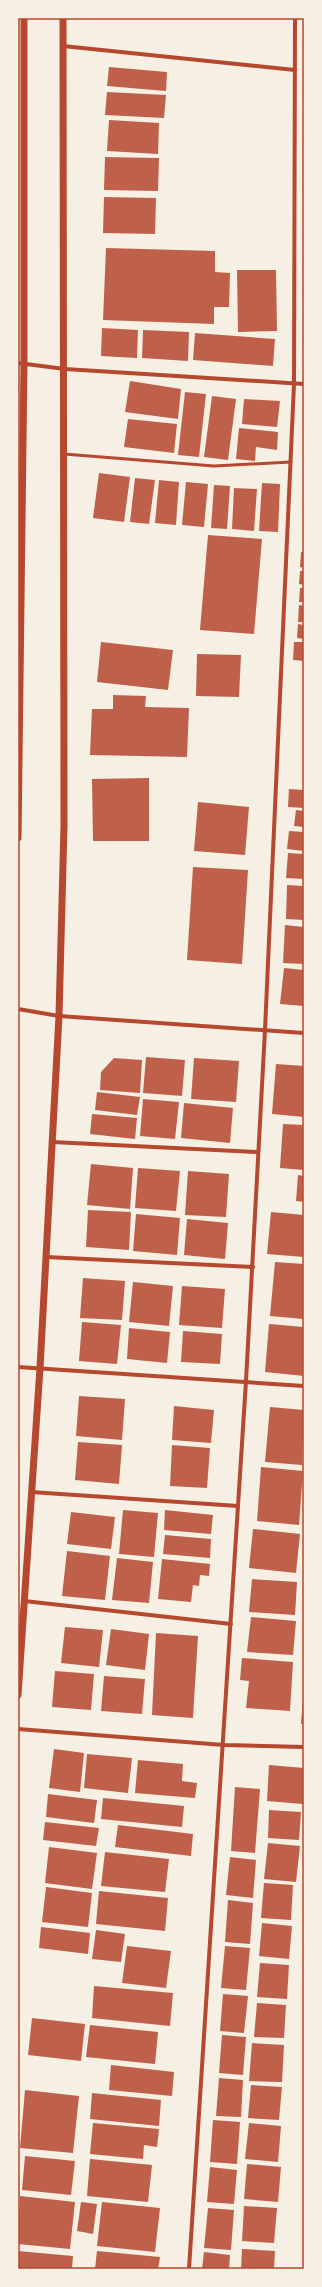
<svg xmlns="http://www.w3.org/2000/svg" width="322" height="2287" viewBox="0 0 322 2287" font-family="Inter,sans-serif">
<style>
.building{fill:#bf614a}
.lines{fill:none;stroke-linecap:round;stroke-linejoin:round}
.service{stroke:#b5482f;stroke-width:3}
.minor{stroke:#b5482f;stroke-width:4}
.tertiary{stroke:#b5482f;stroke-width:7}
.neatline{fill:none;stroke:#b5482f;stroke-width:1.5}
</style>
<rect width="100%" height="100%" fill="#f6efe4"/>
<g class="building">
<path d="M109 67 167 72 166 91 107 86Z"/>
<path d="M107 92 166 95 164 118 105 115Z"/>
<path d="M109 120 159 123 158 154 107 151Z"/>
<path d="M105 157 159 158 158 191 104 190Z"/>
<path d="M104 197 156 198 155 234 103 233Z"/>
<path d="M106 248 215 251V272L230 273 229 307H214V324L103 320Z"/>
<path d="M237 270H276L277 331 238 332Z"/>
<path d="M102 328 138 330 137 358 101 356Z"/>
<path d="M143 330 189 332 188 361 142 358Z"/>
<path d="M195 333 275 339 273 366 193 360Z"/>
<path d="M130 381 181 389 178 419 125 412Z"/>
<path d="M185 392 206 394 199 457 178 455Z"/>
<path d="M212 396 236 399 228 460 204 457Z"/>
<path d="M244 399 280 401 277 427 242 424Z"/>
<path d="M128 419 177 424 174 453 124 447Z"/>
<path d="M239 428 278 432 277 450 256 447 255 461 236 459Z"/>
<path d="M99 473 130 477 124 522 93 518Z"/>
<path d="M135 478 155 480 149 524 130 522Z"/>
<path d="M159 480 179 482 176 525 155 523Z"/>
<path d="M186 482 208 484 204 527 182 525Z"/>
<path d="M262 483 280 484 278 532 259 531Z"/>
<path d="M214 485 230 486 227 529 211 528Z"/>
<path d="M234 488 257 489 254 531 232 529Z"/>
<path d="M208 535 262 539 254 634 200 630Z"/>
<path d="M301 552H304V568L300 567Z"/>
<path d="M300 571H304V585L299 584Z"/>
<path d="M300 588H304V602H299Z"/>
<path d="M299 605 304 606V622H298Z"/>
<path d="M298 624 304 625V639L297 638Z"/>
<path d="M101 642 173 650 168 690 97 682Z"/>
<path d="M294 642H304V661L293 660Z"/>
<path d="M197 654 241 655 239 697 196 696Z"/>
<path d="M113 695 146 696 145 707 189 708 187 757 90 755 92 709H113Z"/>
<path d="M149 778V841H93L92 779Z"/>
<path d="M289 789 304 790V808L288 807Z"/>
<path d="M198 802 249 807 245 855 194 851Z"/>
<path d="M296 810 304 811V827L294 826Z"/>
<path d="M289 831 304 832V851L287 849Z"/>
<path d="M288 853 304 854V879L286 878Z"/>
<path d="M193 867 248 870 242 964 187 960Z"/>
<path d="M287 885 304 886V920L286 919Z"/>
<path d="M285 925 304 927V964L283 963Z"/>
<path d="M284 968 304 970V1006L280 1004Z"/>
<path d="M146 1057 185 1060 182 1096 143 1093Z"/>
<path d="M114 1058 142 1060 140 1093 100 1090 101 1072Z"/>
<path d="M194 1058 239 1061 236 1102 191 1099Z"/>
<path d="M276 1064 304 1066V1117L272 1114Z"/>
<path d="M97 1092 140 1097 137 1115 95 1110Z"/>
<path d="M143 1099 179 1102 175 1139 140 1136Z"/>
<path d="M184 1103 233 1108 230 1143 181 1138Z"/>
<path d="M92 1114 137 1118 135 1139 90 1134Z"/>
<path d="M283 1124 304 1125V1170L280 1168Z"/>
<path d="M91 1164 133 1168 130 1209 87 1205Z"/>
<path d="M138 1168 180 1171 176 1211 135 1208Z"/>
<path d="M188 1171 229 1174 226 1217 185 1215Z"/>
<path d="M298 1175 304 1176V1202L296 1201Z"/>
<path d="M88 1210 131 1212 129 1250 86 1247Z"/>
<path d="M271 1212 304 1215V1257L267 1254Z"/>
<path d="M136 1214 180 1218 177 1255 133 1251Z"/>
<path d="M187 1219 228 1223 225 1259 184 1255Z"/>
<path d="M275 1262 304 1264V1319L270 1316Z"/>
<path d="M83 1278 125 1281 122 1320 80 1318Z"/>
<path d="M133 1282 173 1286 169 1326 129 1322Z"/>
<path d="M182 1286 225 1289 222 1328 179 1325Z"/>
<path d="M82 1322 121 1325 117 1364 79 1361Z"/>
<path d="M269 1324 304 1327V1376L265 1372Z"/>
<path d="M129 1328 170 1332 167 1363 127 1359Z"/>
<path d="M183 1331 222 1334 220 1364 181 1362Z"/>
<path d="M79 1396 125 1399 122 1440 76 1436Z"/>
<path d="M174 1406 214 1410 211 1443 172 1440Z"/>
<path d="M270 1407 304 1410 302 1465 265 1462Z"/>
<path d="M78 1442 122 1445 119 1484 75 1480Z"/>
<path d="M172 1445 210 1448 207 1488 170 1486Z"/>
<path d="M261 1467 303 1471 299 1525 257 1521Z"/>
<path d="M123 1510 158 1513 154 1557 119 1554Z"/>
<path d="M165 1510 213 1515 211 1534 164 1530Z"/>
<path d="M71 1512 115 1517 111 1549 67 1544Z"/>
<path d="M253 1529 300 1534 296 1573 249 1568Z"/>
<path d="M165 1535 211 1539 210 1558 163 1554Z"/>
<path d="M67 1551 110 1556 105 1600 62 1596Z"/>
<path d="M117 1558 153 1562 149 1603 112 1600Z"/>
<path d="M162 1559 210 1564 209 1576 200 1575 199 1586 193 1585 191 1602 158 1599Z"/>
<path d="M252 1579 297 1582 295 1615 249 1612Z"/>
<path d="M251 1617 296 1621 293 1655 247 1652Z"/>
<path d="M65 1627 103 1630 99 1667 61 1663Z"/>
<path d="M111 1629 149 1634 145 1670 106 1665Z"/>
<path d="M156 1633 198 1636 193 1718 152 1715Z"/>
<path d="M242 1658 293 1662 290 1711 246 1708 249 1681 240 1680Z"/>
<path d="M55 1671 94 1674 91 1710 52 1707Z"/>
<path d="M104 1676 145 1679 142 1714 101 1711Z"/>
<path d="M303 1699 304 1700V1724H301Z"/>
<path d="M54 1749 84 1753 80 1792 49 1788Z"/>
<path d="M87 1754 132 1758 128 1793 84 1788Z"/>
<path d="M138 1760 183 1764 182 1781 197 1783 195 1798 135 1793Z"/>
<path d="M269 1765 304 1768 303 1804 267 1801Z"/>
<path d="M235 1787 260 1789 255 1853 231 1851Z"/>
<path d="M48 1794 97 1800 94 1823 46 1817Z"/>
<path d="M103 1798 184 1806 182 1827 101 1819Z"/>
<path d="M269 1810 301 1812 299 1840 268 1838Z"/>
<path d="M45 1822 99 1828 96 1846 43 1840Z"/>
<path d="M118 1825 193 1834 191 1856 115 1847Z"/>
<path d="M268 1843 300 1846 296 1882 264 1879Z"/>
<path d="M49 1847 97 1853 92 1889 45 1883Z"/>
<path d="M105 1852 169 1859 165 1892 101 1886Z"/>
<path d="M230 1857 256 1860 253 1898 226 1895Z"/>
<path d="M264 1883 293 1885 291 1920 261 1918Z"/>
<path d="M46 1887 92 1893 88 1927 42 1922Z"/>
<path d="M99 1891 168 1898 165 1931 96 1924Z"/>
<path d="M228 1900 253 1903 250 1944 225 1942Z"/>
<path d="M262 1923 292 1926 289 1959 259 1956Z"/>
<path d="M41 1927 90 1933 88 1954 39 1948Z"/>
<path d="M96 1930 125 1934 121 1962 92 1959Z"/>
<path d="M127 1946 171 1951 166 1988 122 1983Z"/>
<path d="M225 1946 250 1948 246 1990 221 1988Z"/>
<path d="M260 1963 289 1965 287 1999 257 1997Z"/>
<path d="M94 1986 173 1993 170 2026 92 2018Z"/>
<path d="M223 1994 248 1996 244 2033 220 2031Z"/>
<path d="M257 2003 286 2005 284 2038 254 2037Z"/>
<path d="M32 2018 85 2024 81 2061 28 2055Z"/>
<path d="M90 2025 158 2032 155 2064 86 2057Z"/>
<path d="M222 2035 246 2037 243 2075 219 2073Z"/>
<path d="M252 2043 284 2045 282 2082 249 2081Z"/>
<path d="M111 2065 174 2072 172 2096 109 2090Z"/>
<path d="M219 2078 243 2080 241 2117 216 2116Z"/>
<path d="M251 2085 282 2087 279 2120 248 2118Z"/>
<path d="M25 2090 79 2096 73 2153 20 2148Z"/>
<path d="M92 2093 161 2100 159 2126 90 2119Z"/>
<path d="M213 2120 240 2122 237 2164 210 2162Z"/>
<path d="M93 2123 159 2129 157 2147 144 2145 143 2159 90 2154Z"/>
<path d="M249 2123 281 2126 278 2162 245 2159Z"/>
<path d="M25 2156 75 2161 71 2195 22 2190Z"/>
<path d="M90 2159 152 2165 148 2202 87 2196Z"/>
<path d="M247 2164 281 2167 278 2202 244 2199Z"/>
<path d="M210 2167 237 2170 234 2204 207 2202Z"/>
<path d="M20 2196 75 2202 70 2249 18 2244Z"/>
<path d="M81 2202 97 2204 93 2234 77 2231Z"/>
<path d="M102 2202 160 2208 155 2252 97 2246Z"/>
<path d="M244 2206 277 2208 274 2243 242 2241Z"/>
<path d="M208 2208 234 2210 231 2250 204 2248Z"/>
<path d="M242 2249 275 2251 274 2269H241Z"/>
<path d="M18 2251 73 2256 72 2269H18Z"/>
<path d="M97 2251 160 2257 158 2269H95Z"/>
<path d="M204 2252 230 2255 229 2269H202Z"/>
</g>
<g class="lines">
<path class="service" d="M64 454 214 466 291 462"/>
<g class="minor">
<path d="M63 46 295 70"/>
<path d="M18 363 65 369 304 384"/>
<path d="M18 1009 59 1016 304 1033"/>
<path d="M52 1142 258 1152"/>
<path d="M46 1257 253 1267"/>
<path d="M18 1367 304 1386"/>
<path d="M31 1492 238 1506"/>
<path d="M24 1601 231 1624"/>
<path d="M18 1729 224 1745 304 1747"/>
<path d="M189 2269 246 1381 265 1030 294 384 295 18"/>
</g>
<g class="tertiary">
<path d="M18 838 24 363V18"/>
<path d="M18 1695 40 1368 59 1016 64 826 63 18"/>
</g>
</g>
<rect width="322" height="2287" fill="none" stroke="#f6efe4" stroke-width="38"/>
<rect x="19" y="19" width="284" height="2249" class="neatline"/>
</svg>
